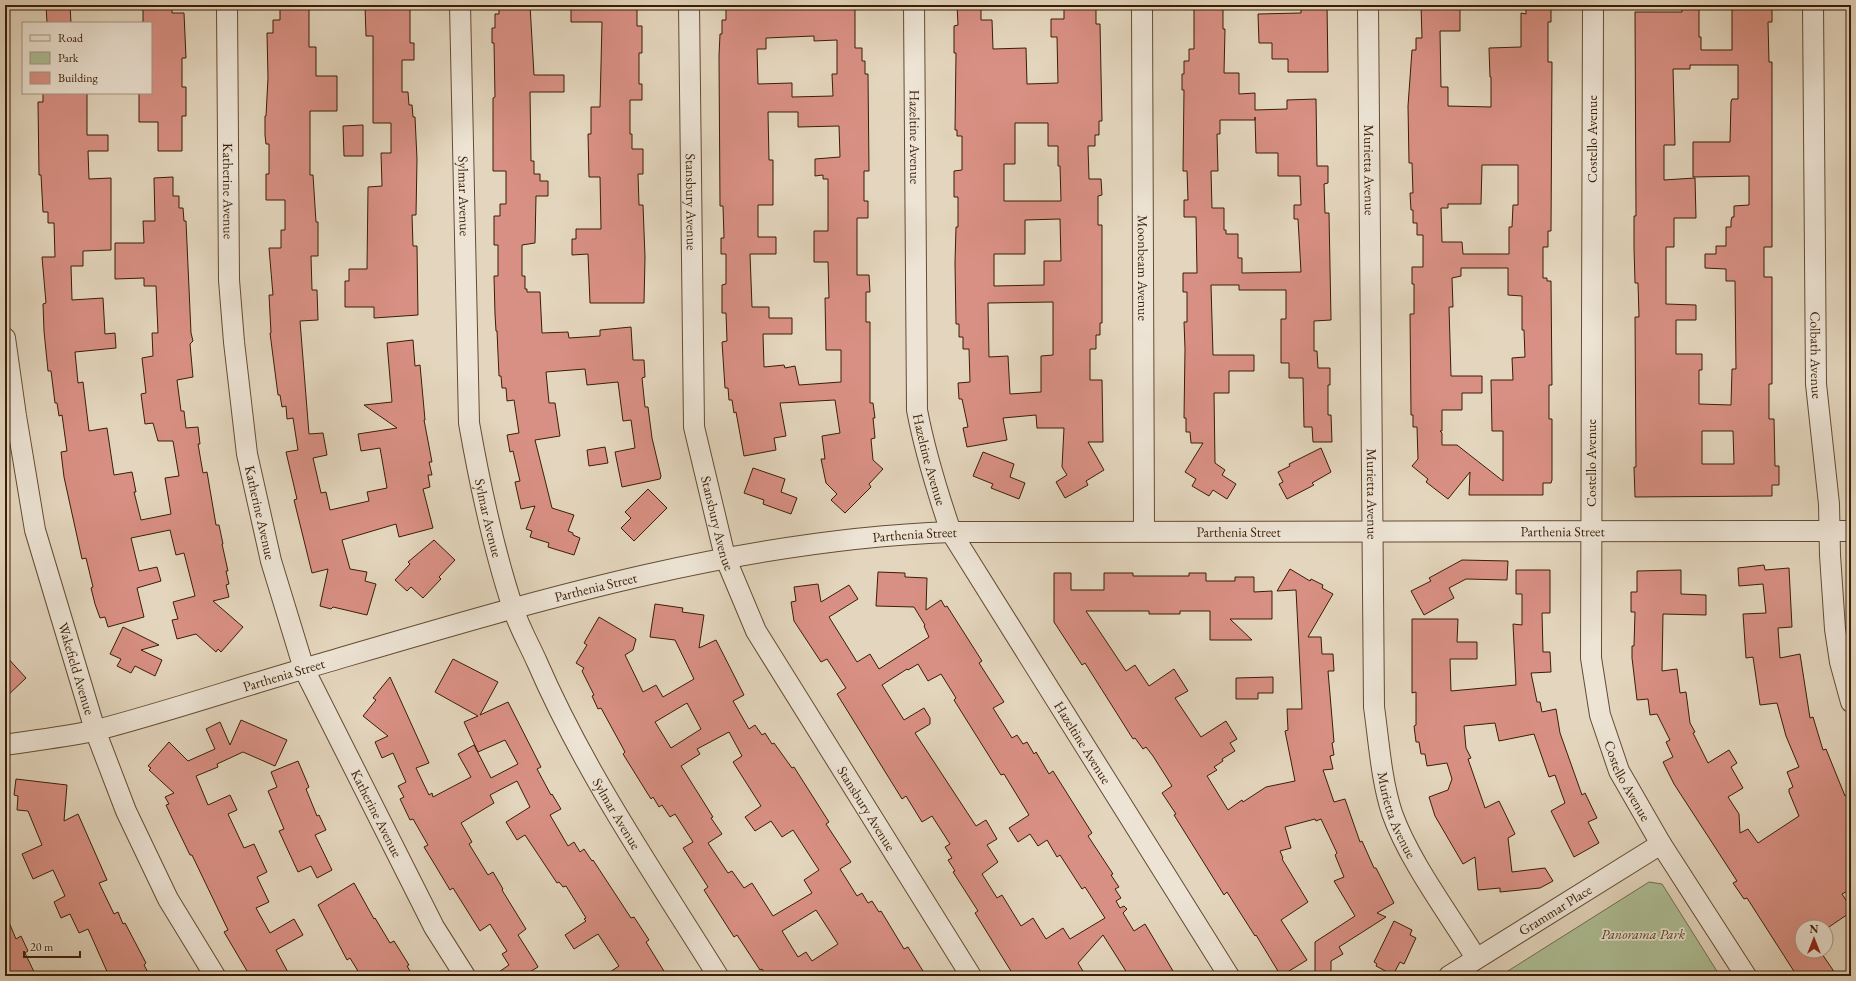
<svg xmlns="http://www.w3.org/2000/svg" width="1856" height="981" viewBox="0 0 1856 981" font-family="'EB Garamond',serif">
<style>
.green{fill:#aebf96;stroke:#746e4d}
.building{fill:#d99084;stroke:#3a1e04;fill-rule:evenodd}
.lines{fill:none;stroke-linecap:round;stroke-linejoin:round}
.minor-casing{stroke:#644c32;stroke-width:22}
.minor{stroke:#ede4d5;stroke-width:20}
.labels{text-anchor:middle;stroke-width:3.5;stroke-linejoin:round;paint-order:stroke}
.street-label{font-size:14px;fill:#3a1e04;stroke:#ede4d5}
.park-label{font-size:14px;font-style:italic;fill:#574628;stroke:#ede4d5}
</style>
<rect width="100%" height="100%" fill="#e4d6be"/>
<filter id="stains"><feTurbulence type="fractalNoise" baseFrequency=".005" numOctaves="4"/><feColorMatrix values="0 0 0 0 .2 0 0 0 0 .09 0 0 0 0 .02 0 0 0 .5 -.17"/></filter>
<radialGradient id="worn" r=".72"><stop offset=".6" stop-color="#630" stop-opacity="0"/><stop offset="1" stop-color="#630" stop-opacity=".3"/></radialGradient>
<path class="green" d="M1649 882 1662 884 1720 976H1500Z"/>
<g class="building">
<path d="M46 5H70L71 23H47Z"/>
<path d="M143 5H172V13H184L186 58H182V87H186V116H182V151H158V122H139V93H151V23H143Z"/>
<path d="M280 5H309V47H316V76H337V111H310V175H313L316 222H318V256H311L312 290H317L318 320 300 321 309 434 323 433 327 455 313 458 321 493 326 492 330 510 369 501 367 492 387 488 380 448 361 451 358 434 397 428 364 405 392 402 387 343 413 340 415 366 420 365 425 420H424L432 462H429L432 475H428L430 487 423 489 433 528 399 537 396 524 342 540 350 569 367 572 365 581 376 584 367 615 333 607 331 609 320 606 328 569 312 573 294 500 297 499 286 452 298 450 293 418 287 419 286 406 282 407 280 395H278L270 333H271L269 295H273L269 248H281V230H285V200H266V174H269V144H266L265 135V116H266L268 78 267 33H273V20H280Z"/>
<path d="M365 5H410V43H414V60H402V92H408L409 105H412L413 117H415L417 159 416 215H412L413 246H417L418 315 374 318V307H345V281H349V269H367L368 187 382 186 381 153H391V123H373V36H366Z"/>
<path d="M499 5H530L534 75H564V92H530L531 161H534V174H540V181H548V196H536L535 243 522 245V276H525V289H527V292H540L542 333 568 332 569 338 600 336V330L631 327 633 360H644L645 377 642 378 645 407H648L652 438 661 476 660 479 622 487 615 452 635 448 631 420 623 421 618 382 587 385 585 369 546 372 549 403H555L560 436 535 440 552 508 574 515 568 531 573 533V535L580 538 574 555 548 547 549 543 530 537 532 531 526 529 535 506 521 509 515 482 520 481 513 451 510 452 507 435 519 433 514 400 507 401 506 388H502L501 376H499L497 331H496L495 314 494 276H498V245H494V216H500V204H506V171H493V98L495 97 494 43H492V28H495V14H499Z"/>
<path d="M571 5H637V26H642V53H639V84H642V100H630V134H632V149H643V174H638L639 205H643L645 257 644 303H590L588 254 572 255V239H576V229H601L600 177H589L588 134H591V107H600L602 22H571Z"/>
<path d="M796 5H855V48H862V61H865V74H868L869 171H864V201H868V218H857V275H869L870 292H866V322H870V403H873L875 418H873L875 438 871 439 873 460 883 469 869 484 871 487 845 513 831 500 837 494 826 483 821 459H825L822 436 840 433 835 400 780 403 786 436 774 438 776 450 744 456 736 412 734 413 732 400H729L728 388H725L722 342 727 341 726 313H722V285L726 284V254H721V238H724L723 206H720L719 56 720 34H722V20H726V9L796 7ZM814 36V41L837 40V74H832L833 96 792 97V83L758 84 757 49H766V38ZM768 112H798V127L839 126 840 157 815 159V176L823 175V179H828V231H814V262H828L829 298H825L826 350H841V382L799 385 795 366 785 368 784 365 764 367 763 334H792V318H769V307H752L750 254H776V237H758V205H773V160H769Z"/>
<path d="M957 5H981V20H992L993 49 1026 48 1027 84 1058 83 1057 37H1051V19H1064V6L1096 5V24H1100L1102 121H1099V135H1095V146H1088L1089 179H1101L1102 195 1098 196V225H1102V323H1100V335H1096V349H1090V380H1102L1103 442H1088L1104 470 1086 481 1088 485 1065 498 1056 482 1067 475 1062 467 1064 428H1037L1036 415 1003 418 1007 440 967 447 963 428 968 427 962 399H959L958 383 970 382 969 349H963V337H959V324H956L955 263 956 227H958V197H954V171L962 170V136H957V130H955L956 53H954V26L958 25ZM1015 123H1048V146H1058V166H1060L1061 201H1004V164H1015ZM1060 219 1061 261H1044V285L994 286V254H1025V220ZM1053 302V355L1041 356V392L1010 394 1008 356 989 357 988 303Z"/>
<path d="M1301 5H1327L1328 72H1288V59H1272V43H1259L1258 14 1301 13Z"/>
<path d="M1421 5H1460V31H1440L1441 87H1448V106L1491 107V77H1490L1489 48 1521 47V13L1526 14V5H1551V22H1548V62H1552L1551 231H1548V247H1543V278H1547V281H1551L1552 385H1549V419H1552V480L1551 483H1543V495H1469L1470 472 1448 499 1426 482 1428 479 1412 466 1418 459 1417 427H1413V415H1411L1410 314H1414V284H1412V267H1423V235H1417V223H1413V210H1411L1410 193H1413L1412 163H1409L1408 106 1412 50H1416V38H1422ZM1482 165H1518V205H1513L1512 227H1509V254H1463L1462 242H1442L1441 208H1448V204H1481ZM1461 268H1508V295L1522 296V330H1524L1525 357 1512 358 1513 380H1491L1492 431H1503V481L1457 445H1442V433L1440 431H1442V410H1462V393H1482V376H1451L1449 307H1453L1452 278 1461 276Z"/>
<path d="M1682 5H1699V37H1701V50H1732V5H1772V22H1768L1769 62H1772V247H1764V277H1772V384H1769V419H1774L1775 466H1779V485H1772V496L1635 497 1634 467H1636L1635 317H1639L1638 283H1635L1634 247V216H1636L1635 12H1682ZM1690 65H1738V99H1732L1731 102 1730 142H1693V177L1749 176V205L1734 206V217H1732L1731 221V227H1726V246H1716V254H1705V268L1726 269V281H1735L1736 369H1732L1731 405 1699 404V370H1702V354H1676V320H1696V305L1666 304V247H1674V218H1696L1695 178 1664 180V145H1675L1673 69H1690ZM1702 431H1733L1734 464H1702Z"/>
<path d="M1194 6H1223V29H1225L1224 73H1239V94L1255 93V110L1287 109V100L1316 99 1317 166H1328V183L1324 184 1325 213H1329L1331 320 1314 321V351H1317L1318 368H1330V385H1328V415H1331L1332 442H1313L1312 427H1304L1303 378H1289V363H1281V319H1286V290H1239V285H1211L1213 355H1254V371H1229V393H1214L1215 463 1225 470 1222 475 1236 484 1227 499 1213 490 1209 496 1192 486 1196 479 1185 472 1203 443H1191L1190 432H1186V418H1184L1185 349 1184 322H1187V292H1183V273H1197L1196 217H1184V200H1188L1187 171H1183L1184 90H1182V74H1184V61H1189V49H1194ZM1255 117 1256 153H1278V176H1300L1301 205H1294V219H1298L1301 272 1242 273V258H1238V234H1226V230H1224V208H1212L1211 171H1218L1217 134H1220V120H1255Z"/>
<path d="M43 93H87V135H108V151H88L89 179 111 178V250L83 251V266H71L72 300 103 298 105 334 115 333 116 348 75 352 78 383 83 382 89 431 107 428 114 475 132 472 136 492H134L141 520 171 514 165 478 179 476 173 441H158L153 423 145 424 141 394 146 393 142 358 153 356 152 333H158L156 286H144V278L115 279V243H144L143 221H155L154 178 173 177V196H179V208H183L184 221H186L191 333 193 341 190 344 193 377 177 380 181 411H184L186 428 198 427 200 444H198L203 473 207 472 216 525H219L223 544H222L228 571H226L229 584 226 585 229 597 213 601 243 627 221 652 218 649 216 652 196 634 177 639 172 620 178 619 173 602 195 596 184 553 176 555 170 530 131 538 139 571 157 567 161 581 137 588 144 617 108 627 105 617 100 618 95 604 91 588 93 587 86 558 82 559 64 477 61 452 67 451 62 415 59 416 57 403H55L51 371H48L44 331 43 304 46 303 42 257H55L54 223H48V212H43L41 175H39L38 102H43Z"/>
<path d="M363 125V156H344L343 126Z"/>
<path d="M605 447 608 463 589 466 587 450Z"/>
<path d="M1321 448 1331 472 1312 483 1314 485 1287 499 1279 484 1283 482 1278 472 1290 466 1289 464Z"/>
<path d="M983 452 1014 464 1010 477 1025 483 1019 499 991 488 993 484 973 476Z"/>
<path d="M753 468 785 479 781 492 797 498 791 514 763 504 764 500 744 493Z"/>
<path d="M648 489 667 508 634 541 621 528 631 518 625 512Z"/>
<path d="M434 540 455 560 439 577 441 579 423 598 411 587 407 591 395 580 410 564 408 562Z"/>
<path d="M1462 560 1508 561 1507 580 1466 579 1449 588 1454 598 1424 615 1411 591 1431 581 1429 578Z"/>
<path d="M1764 565 1765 570 1789 568 1792 627 1778 628 1780 658 1800 654 1810 718 1813 717 1823 750 1826 749 1845 796 1846 795 1851 805V889L1842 894 1851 908V912L1826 929V927H1802V951H1820L1837 976H1797L1747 898 1744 899 1733 883 1737 881 1674 784 1663 762 1673 757 1666 742 1670 740 1657 714 1650 715 1648 699 1637 700 1632 658V646H1634L1635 612H1631V592H1637V571L1681 570V594L1706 595V615L1663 614 1662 671 1677 669 1680 693 1686 692 1690 723 1695 732 1693 733 1708 763 1729 750 1737 763 1731 767 1743 788 1728 797 1739 814 1740 833 1748 829 1758 843 1799 816 1789 792V789L1793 787 1787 772 1799 767 1786 736 1777 703 1760 705 1753 657 1746 658 1743 614 1766 613 1763 584 1739 586 1738 568Z"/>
<path d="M1290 569 1310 581 1311 579 1323 585 1322 588 1333 594 1308 637H1321L1322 654H1333L1334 671H1328L1334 742 1332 743 1334 755 1330 756 1333 769 1323 770 1334 802 1345 799 1360 842 1362 841 1374 868H1376L1394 903 1377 913 1386 917 1339 947 1343 954 1331 961V976H1315V942L1355 916 1334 881 1344 877 1335 855 1337 853 1321 819 1316 821 1315 819 1285 827 1291 848 1280 851 1283 858 1282 859 1308 902 1281 920 1307 960 1281 976 1256 935 1255 936 1227 892 1224 895 1174 815 1176 814 1162 793 1172 786 1153 756 1146 747 1143 749 1135 738 1133 739 1085 663 1082 665 1054 622V573H1071V590H1104V573H1133V576H1189V573H1206V581H1235V577H1254V592L1272 591V619H1230L1252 640H1210V611H1180V614H1149V611H1086L1126 671 1135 665 1149 686 1174 669 1188 691 1175 698 1201 737 1226 721 1237 739 1230 743 1235 751 1222 759 1223 761 1214 767 1217 770 1207 776 1228 810 1242 800 1243 802 1266 787 1295 781 1285 731 1288 730 1287 709H1302L1296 590 1277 591Z"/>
<path d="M1516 570H1550V613H1542L1543 652H1550L1551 672 1531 673 1537 702H1540L1542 712 1556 709 1560 733 1582 795 1585 793 1597 818 1588 822 1599 843 1574 857 1551 811 1565 803 1555 775 1549 777 1534 734 1499 741 1495 723 1464 726 1466 748 1471 758 1468 759 1485 808 1499 801 1515 834 1508 838 1512 872 1545 868 1553 881 1540 888 1500 892V888L1478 890 1475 857 1463 864 1435 816 1429 797 1448 790 1452 779 1447 763 1427 766 1425 754H1421L1419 742H1416L1414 726 1416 725V692L1412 693V619H1458L1457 642H1477V659H1450L1451 691 1516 685 1513 624 1522 625V594H1516Z"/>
<path d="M878 572 905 573V577L927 578 926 610 941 600 945 607 947 606 982 661 979 663 1004 702 993 708 1012 738 1017 735 1023 744 1027 742 1034 754 1036 752 1049 774 1053 771 1092 833 1088 836 1113 874 1111 875 1119 887 1115 889 1121 898 1116 901 1120 908 1124 906 1127 909 1123 913 1134 931 1145 924 1176 976H1129L1103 935 1078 963 1086 976H1014L975 913 978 911 953 872 955 871 948 860 952 858 945 847 950 844 932 816 922 822 906 796 902 799 837 694 846 688 827 659 821 662 794 621 791 602 796 601 794 587 818 584 821 602 849 585 858 599 829 617 857 662 870 654 879 669 929 637 924 626 925 625 914 607 876 606ZM918 664 928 681 941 674 956 698 954 700 1001 775 1004 774 1029 815 1009 828 1018 842 1030 834 1038 846 1047 840 1057 857 1060 855 1082 889 1085 887 1105 918 1070 939 1063 928 1046 939 1033 918 1021 926 1002 895 997 898 982 874 998 862 987 845 997 839 986 820 976 826 915 733 930 724V718L924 708 904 720 882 685 907 669 908 670Z"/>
<path d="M655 604 683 608 682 612 704 615 699 648 716 640 744 695 733 701 749 729 755 725 762 735 765 733 772 744 774 743 792 768 794 767 829 822 826 824 851 862 840 869 857 896 862 893 868 903 872 901 879 912 881 911 904 949 908 947 923 971 915 976H766L762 969 760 970 737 935 734 937 704 890 708 887 683 848 693 842 675 814 670 817 662 805 659 807 653 797 651 799 623 754 625 752 601 708 598 709 592 696 594 695 582 671 584 668 576 663 587 645 584 643 599 617 636 639 633 650 625 655 643 692 656 685 663 697 694 679 675 640 650 637ZM687 703 701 729 671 748 655 722ZM729 732 742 756 733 762 761 806 745 817 755 831 771 821 782 837 793 830 819 870 804 880 812 893 773 916 752 883 744 888 732 871 728 873 708 843 722 834 711 818 713 817 681 766 700 754 697 749ZM816 910 838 944 812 961 806 952 798 957 782 931Z"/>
<path d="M123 627 159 645 141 650 162 660 155 676 135 666 131 673 117 666 121 659 110 654Z"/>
<path d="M5 655 26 678 5 698Z"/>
<path d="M453 659 498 682 480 715 508 702 541 767 537 769 551 795 552 794 561 809 550 815 568 846 574 842 580 852 584 849 592 861 593 860 631 918 634 917 649 940 646 942 667 976H604L619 966 598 934 574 949 565 935 586 921 584 919 586 918 566 886 563 887 559 882 557 883 525 835 517 840 506 822 530 807 517 781 490 795 494 803 461 823 472 842 469 844 488 875 493 872 503 889 502 890 526 929 518 935 537 965 538 967 523 976H493L509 965 502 954 507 951 490 924 480 931 453 888 450 890 435 865 424 847 428 845 413 819 410 820 400 799 404 797 398 786 406 782 393 753 382 758 375 742 388 736 363 716 376 700 373 698 390 677 429 763 416 768 429 795 432 793 433 797 471 777 458 754 474 745 491 778 518 764 505 740 478 752 464 722 478 716 435 692Z"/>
<path d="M1273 677V693H1258V699H1236V678Z"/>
<path d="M241 720 287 740 275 766 243 752 217 764 218 767 196 776 208 805 230 795 237 810 228 814 244 848 254 844 267 872 257 877 269 902 256 908 270 933 294 919 303 935 276 950 290 976H250L224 932 228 930 192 855H190L172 818 166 805 169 804 165 797 174 793 149 770 151 768 148 766 169 742 188 761 215 749 206 729 220 722 230 745Z"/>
<path d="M298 761 309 787 306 789 317 816 319 815 326 830 315 835 332 870 317 878 311 866 298 872 279 831 284 829 268 791 277 787 271 772Z"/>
<path d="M16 779 67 785 64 821 78 814 107 880 99 883 114 914 118 912 123 924 125 923 146 963 144 965 150 976H109L88 929 79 933 70 914 61 918 54 902 65 896 53 870 33 879 22 854 42 845 28 811 17 810 18 796 14 795Z"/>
<path d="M354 883 374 919 375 918 390 943 394 941 409 965 407 966 413 976H361L350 958 347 960 318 905Z"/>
<path d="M5 913 16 939 21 936 28 951 25 953 36 976H5Z"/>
<path d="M1394 921 1412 930 1410 935 1416 938 1404 964 1400 962 1393 975 1376 966 1377 964 1374 962Z"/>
</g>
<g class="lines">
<defs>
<g id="minor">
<path id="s1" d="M227 5 229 280 234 342 247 454 271 561 304 669 434 927 465 976"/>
<path id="s2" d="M460 5 469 423C480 485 493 548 513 608 519 627 529 644 537 662 585 773 654 873 718 976"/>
<path id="s3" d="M689 5 694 427 725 557 756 631 971 976"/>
<path id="s4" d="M914 5 917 410C925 452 937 491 951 532L1229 976"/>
<path id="s5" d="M1142 5 1144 531"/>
<path id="s6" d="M1368 5 1374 707C1379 742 1381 779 1392 813 1409 861 1449 914 1476 958"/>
<path id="s7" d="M1593 5 1591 658 1600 715 1619 771 1661 844 1746 976"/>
<path id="s8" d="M1813 5 1816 384 1829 504 1830 555 1835 629 1840 662 1851 702"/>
<path id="s9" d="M5 338 16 416 35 530 95 730 126 811 168 899 215 976"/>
<path id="s10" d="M5 745C35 740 67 737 97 730 166 712 234 689 303 669 515 607 728 540 951 532L1851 531"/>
<path id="s11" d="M1449 976 1661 844"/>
</g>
</defs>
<use href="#minor" class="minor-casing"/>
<use href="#minor" class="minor"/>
</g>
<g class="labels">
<g class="street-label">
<text dy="5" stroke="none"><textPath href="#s4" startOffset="132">Hazeltine Avenue</textPath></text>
<text transform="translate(1592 139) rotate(-90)" y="5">Costello Avenue</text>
<text dy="5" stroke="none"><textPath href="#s6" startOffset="165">Murietta Avenue</textPath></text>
<text dy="5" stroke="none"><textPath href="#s1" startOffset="186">Katherine Avenue</textPath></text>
<text dy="5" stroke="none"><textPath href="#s2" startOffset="191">Sylmar Avenue</textPath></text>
<text dy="5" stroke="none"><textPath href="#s3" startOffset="197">Stansbury Avenue</textPath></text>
<text dy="5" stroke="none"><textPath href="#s5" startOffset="263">Moonbeam Avenue</textPath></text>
<text dy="5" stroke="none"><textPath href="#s8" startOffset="350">Colbath Avenue</textPath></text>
<text dy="5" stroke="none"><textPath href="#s4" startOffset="456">Hazeltine Avenue</textPath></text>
<text transform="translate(1591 463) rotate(-90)" y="5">Costello Avenue</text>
<text dy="5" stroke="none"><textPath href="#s6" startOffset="489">Murietta Avenue</textPath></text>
<text dy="5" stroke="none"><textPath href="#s1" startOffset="510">Katherine Avenue</textPath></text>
<text dy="5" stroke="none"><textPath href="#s2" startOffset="515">Sylmar Avenue</textPath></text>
<text dy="5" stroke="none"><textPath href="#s3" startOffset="521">Stansbury Avenue</textPath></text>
<text dy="5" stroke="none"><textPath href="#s10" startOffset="1260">Parthenia Street</textPath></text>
<text dy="5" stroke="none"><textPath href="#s10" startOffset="1584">Parthenia Street</textPath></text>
<text dy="5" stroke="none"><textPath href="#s10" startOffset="936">Parthenia Street</textPath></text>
<text dy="5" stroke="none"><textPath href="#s10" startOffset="612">Parthenia Street</textPath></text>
<text dy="5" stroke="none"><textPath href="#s9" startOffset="339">Wakefield Avenue</textPath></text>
<text dy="5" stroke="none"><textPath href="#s10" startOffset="288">Parthenia Street</textPath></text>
<text dy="5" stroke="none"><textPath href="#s4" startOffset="780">Hazeltine Avenue</textPath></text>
<text dy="5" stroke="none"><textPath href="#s7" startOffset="782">Costello Avenue</textPath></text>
<text dy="5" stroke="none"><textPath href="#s3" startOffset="845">Stansbury Avenue</textPath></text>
<text dy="5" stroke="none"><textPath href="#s1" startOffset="834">Katherine Avenue</textPath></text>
<text dy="5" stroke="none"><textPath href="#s2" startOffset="839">Sylmar Avenue</textPath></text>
<text dy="5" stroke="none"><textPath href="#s6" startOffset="813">Murietta Avenue</textPath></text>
<text dy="5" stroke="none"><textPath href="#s11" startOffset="125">Grammar Place</textPath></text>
</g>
<g class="park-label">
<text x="1643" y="939">Panorama Park</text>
</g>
</g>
<rect width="1856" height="981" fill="none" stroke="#e4d6be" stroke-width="20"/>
<rect x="6" y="6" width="1844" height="969" fill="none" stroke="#3a1e04" stroke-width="2"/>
<rect x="10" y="10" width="1836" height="961" fill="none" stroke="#3a1e04"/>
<rect x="22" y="22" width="130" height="72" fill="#ede4d5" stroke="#a59581"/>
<rect x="30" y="35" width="20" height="6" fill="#ede4d5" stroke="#a59581"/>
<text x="58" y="42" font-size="12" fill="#3a1e04">Road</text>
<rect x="30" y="52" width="20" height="12" fill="#aebf96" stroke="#a59581"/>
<text x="58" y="62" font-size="12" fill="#3a1e04">Park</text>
<rect x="30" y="72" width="20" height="12" fill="#d99084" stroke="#a59581"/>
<text x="58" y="82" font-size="12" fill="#3a1e04">Building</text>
<g transform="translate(1814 939)"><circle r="19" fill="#ede4d5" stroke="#a59581"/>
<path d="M0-3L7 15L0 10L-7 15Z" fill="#8f2418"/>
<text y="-6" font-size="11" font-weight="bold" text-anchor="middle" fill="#3a1e04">N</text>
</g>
<path d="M24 951v6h56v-6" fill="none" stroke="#3a1e04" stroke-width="2"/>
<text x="30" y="951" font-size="12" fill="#3a1e04" stroke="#ede4d5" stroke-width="3" paint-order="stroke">20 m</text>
<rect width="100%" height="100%" filter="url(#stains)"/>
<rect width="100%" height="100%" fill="url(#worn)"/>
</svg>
